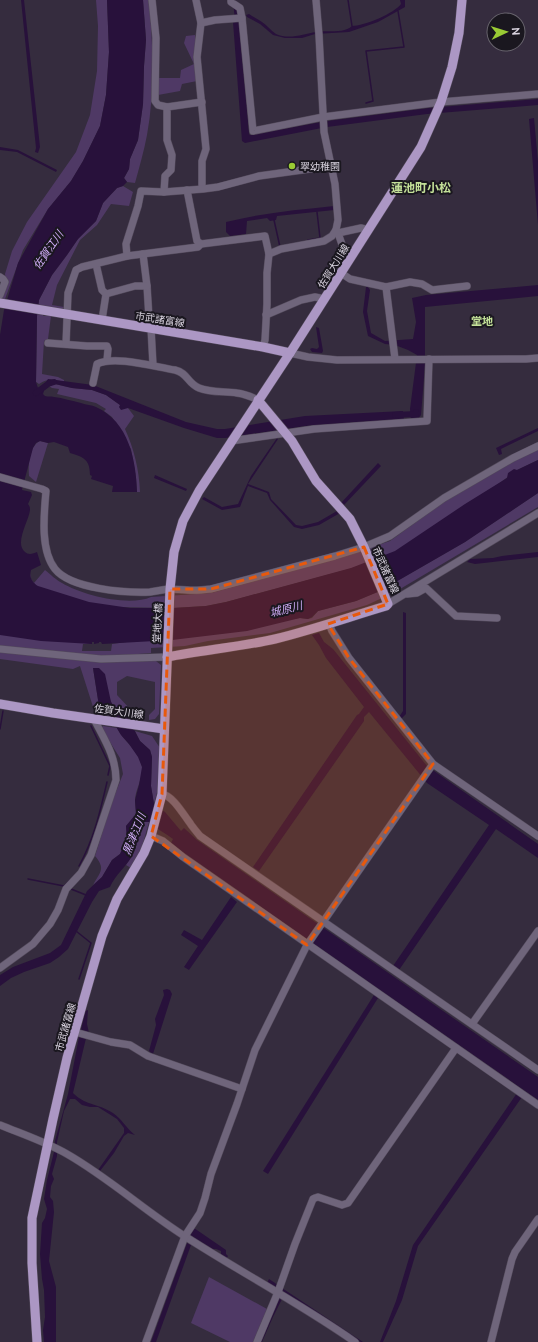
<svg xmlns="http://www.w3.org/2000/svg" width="538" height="1342" viewBox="0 0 538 1342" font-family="Ubuntu,'Noto Sans JP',sans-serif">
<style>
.green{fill:#4f3965}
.water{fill:#28113b}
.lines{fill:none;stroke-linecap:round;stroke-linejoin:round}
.stream{stroke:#28113b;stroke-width:1.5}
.canal{stroke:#28113b;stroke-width:6}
.minor-casing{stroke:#534a5b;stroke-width:8}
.major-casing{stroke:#534a5b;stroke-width:10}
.minor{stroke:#6f657b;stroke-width:7}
.major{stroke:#ac97c4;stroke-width:9}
.marked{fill:#e8590c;fill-opacity:0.2;stroke:#e8590c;stroke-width:3;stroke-dasharray:8 5;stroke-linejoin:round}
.poi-dot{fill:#9acb34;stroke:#1a171f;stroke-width:1.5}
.labels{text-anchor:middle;stroke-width:4;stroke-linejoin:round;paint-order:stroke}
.poi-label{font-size:10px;fill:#dad4e0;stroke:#1a171f;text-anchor:start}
.street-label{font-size:10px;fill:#dad4e0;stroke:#1a171f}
.water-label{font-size:11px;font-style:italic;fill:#d0acf7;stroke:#1a171f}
.neighbourhood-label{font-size:11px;font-weight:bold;fill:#c3e098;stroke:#1a171f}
.quarter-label{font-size:12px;font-weight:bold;fill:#c3e098;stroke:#1a171f}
</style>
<rect width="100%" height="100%" fill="#352c3e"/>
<g class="green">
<path d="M96 0H107L109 52 106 95 100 126 83 161 71 181 48 209 23 250 5 299H2L6 282 5 274 12 251 27 222 76 152 90 115 97 71 98 26Z"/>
<path d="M143 0H149C153 45 155 91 147 135 144 151 139 168 135 183L127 182 124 178 129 169 130 159 138 140 143 104 144 66 146 40Z"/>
<path d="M195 35 197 81 182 84 180 91 158 95 157 78H180L181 70 194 64 184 43 186 36Z"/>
<path d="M123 186 133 192 129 206 111 204 97 225 80 240 57 285 52 305 64 307 63 309 45 308 43 316H51L48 339 44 341 42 374 58 377 64 380V382C52 379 50 378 39 384L36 382 37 316 39 300 52 275 67 255 78 239 96 221 103 203 117 188Z"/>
<path d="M55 384 72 388 92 390 106 395 120 405 128 408 134 416 125 429C134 449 139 469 140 492H137L136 478 131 449 112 417 104 411 106 409 96 403 57 394 59 389 52 388 49 386Z"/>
<path d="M40 441 48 443 36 482 29 476C28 465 29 446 40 441Z"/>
<path d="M538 449V460L517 470 405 554 226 602 206 606 173 608 56 606 0 566 30 573 31 579 34 583 45 570C50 574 56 580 62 583 82 595 129 607 151 597L211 593 340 558 390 541 446 500 516 460Z"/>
<path d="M538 493V507L395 592 367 605 270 633 208 641 185 646 151 648V653L100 657V661H156L161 665 159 714 155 719 149 720V715L155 709V682L127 676 117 682V695L131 710 135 718 127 716 115 709 93 668 99 706 109 715 95 713 80 666 73 669 0 659V632L92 644H83L82 651H111L112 644 300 618 308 619 312 618 318 611 356 601 380 591 465 542Z"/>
<path d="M103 726 117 728C123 741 140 751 142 767 143 779 135 790 135 801 135 805 136 810 136 814L126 826 127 839 120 854 112 860 102 877 93 885C100 872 106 869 95 856L111 804 123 774 120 758 101 728Z"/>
<path d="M135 731 152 736 160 748 158 789 154 804 151 786 152 757 150 750 140 741Z"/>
<path d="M144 822H149L142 847 131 868 126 865 132 856Z"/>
<path d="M209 1277 267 1309 253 1342H230L191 1323Z"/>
</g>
<g class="water">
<path d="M21 0H24L40 147 38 153 35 152 36 148Z"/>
<path d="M107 0H143L146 40 144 66 143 104 138 140 130 159 129 169 124 178 127 182 123 186 117 188 103 203 96 221 78 239 67 255 52 275 39 300 37 316 36 382 38 388 41 387 44 391 43 394 45 396C48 397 51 396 54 397 63 398 72 401 81 403 86 405 92 405 96 407 129 422 136 460 137 492H112L113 486 91 479 92 476 90 475C90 460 84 457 70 453L68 447 54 442 48 443 40 441 36 443 33 448 24 482 0 474V335L4 310 18 263 48 209 71 181 83 161 100 126 106 95 109 52Z"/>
<path d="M233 0 237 1 239 21H241L249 134 250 135 327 121 429 108 538 99V105L427 114 327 127 245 143 242 141 233 22H235Z"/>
<path d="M400 0H405V7L378 22 349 32 315 34 302 38H285L273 35 260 24 247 17 246 15 249 14C253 17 258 19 262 22 267 25 271 31 276 34 289 40 304 34 316 32 326 30 344 34 352 26 364 26 395 13 401 4Z"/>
<path d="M534 118 538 162V225L529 119Z"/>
<path d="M0 147 18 150 57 170 56 172 17 152 0 150Z"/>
<path d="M334 206V210L277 216 276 220 270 221 267 218 247 221 246 234 230 236 226 232V222C261 213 297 210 334 206Z"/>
<path d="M538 285V296L425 307V365L421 415 418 419 411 420 410 409 417 355 408 350 395 345 385 344 368 336 363 312 366 287H368L370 290 367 311 371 333 385 341 413 339 416 322 412 298 426 295Z"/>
<path d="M316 327 319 328 323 351 322 353 312 352 310 349 312 348 317 349 319 347Z"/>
<path d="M48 379 93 385 186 422 217 429H225L305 416 403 411 404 420 306 426 225 438H217L184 428 128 408 121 410 119 407 120 405 106 395 92 390 72 388 55 384 49 386 46 382Z"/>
<path d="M538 428V431L501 449 502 454 499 455 496 448Z"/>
<path d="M277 438 278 439 248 484 269 492 271 499 296 525 302 526 318 522 337 511 340 513 319 525 302 529 294 527 270 500 267 493 248 486 240 507 222 510 202 499 204 497 222 507 238 504 251 476Z"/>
<path d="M538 460V493L465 542 380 591 356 601 318 611 312 617 308 619 300 618 247 631 172 640 102 644 101 642H99V643L94 644V642H92V644L41 641 0 635V479L23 485 22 490 31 492 32 495 28 504C30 507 30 507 30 510 29 521 14 543 25 552 28 555 33 554 37 552L41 565 31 570C29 577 32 582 38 586L89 602 130 608H173L206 606 226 602 351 568 395 551 465 504 507 478 508 473 514 469 517 470Z"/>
<path d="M378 463 381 466 344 505 341 503Z"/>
<path d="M155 475 187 489 186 491 154 478Z"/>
<path d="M538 552V557L475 564 467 562 470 559 493 558 502 556Z"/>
<path d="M403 612 406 613V714L401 719 399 717 403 711Z"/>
<path d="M319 633 324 642 333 649 427 766 538 844V858L496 829 399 970 393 966 489 825 427 783 369 712 364 717V721L259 871 253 867 357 715 359 714 364 707 326 658 319 645 312 635Z"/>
<path d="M93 668H99L105 674 111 702 115 709 127 716 140 741 150 750 152 757 151 786 154 804 165 812 181 831 184 828 197 840 538 1077V1100L186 856 171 843 173 839C165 833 157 829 149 822H144C140 833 137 845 132 856 126 867 115 875 110 887L99 891 92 902 68 949 59 957 50 963 24 972 11 978 0 986V975L13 967 50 953 61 945 87 891 102 877 112 860 120 854 127 839 126 826 136 814 135 800 139 785 142 767 138 757 129 744 121 735 109 715 99 706Z"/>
<path d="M231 897 237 902 189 970 184 967 198 946 181 935 184 930 202 940Z"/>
<path d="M167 989 170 990 172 994 153 1054 149 1051 156 1025 155 1019 164 995 163 990Z"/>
<path d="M374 995 378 998 268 1174 263 1171Z"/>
<path d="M88 1010 87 1024 89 1033 87 1034 73 1093C76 1096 80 1099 84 1101 93 1105 104 1107 113 1113 122 1119 126 1128 135 1135L128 1133 124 1136 114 1153 100 1171 98 1170 124 1133V1128L117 1119 98 1107H90L82 1105 75 1099H70L64 1111 57 1142V1156L52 1174 54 1179 51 1186 50 1197 53 1201 54 1212 49 1261 56 1287V1342H44L43 1330 45 1317 44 1290 42 1279 40 1254 42 1223 45 1218 47 1209 44 1199 47 1180 54 1152 55 1141 68 1094 79 1037 81 1036 83 1032 81 1030 85 1011Z"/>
<path d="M517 1093 522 1097 418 1246 402 1300 383 1342H380L396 1301 413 1245Z"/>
<path d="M194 1228 226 1250V1254L228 1256 226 1259 221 1255V1251L216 1249H212L190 1236 189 1234Z"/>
<path d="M187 1243 191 1245 156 1342H151Z"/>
<path d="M269 1279C276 1283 281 1288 288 1292L363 1342H361L285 1293 273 1317 262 1342H260L282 1291 267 1283Z"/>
</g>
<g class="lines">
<g class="stream">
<path d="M348 0 352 26"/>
<path d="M366 103 373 101 366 51 404 47 398 11"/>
<path d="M274 220 280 247 281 246"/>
<path d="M308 240 320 238 317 212"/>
<path d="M91 726 110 766 108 775"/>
<path d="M0 729 3 711"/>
<path d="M79 866C94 839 100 812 107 782"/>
<path d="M28 879 64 886 70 880"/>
<path d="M71 889 86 895"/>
<path d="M76 931 91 943 79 979"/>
</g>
<g class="canal">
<path d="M36 393 48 384 54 382"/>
<path d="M395 415 416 414V412"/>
</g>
<defs>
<g id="minor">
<path d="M152 0 156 38 155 101 158 105 167 107"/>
<path d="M196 0 201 23 197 57 206 149 202 161V187"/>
<path d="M231 0V2L240 8 242 18 253 131 323 117 441 102 538 94"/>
<path d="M201 23 215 20 242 18"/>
<path d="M187 190 197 241 201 244"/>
<path d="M164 192 165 176 171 170 172 155 167 140V107L202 102"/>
<path d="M336 230 338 233 361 228 369 230"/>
<path d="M338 233 345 253 350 258"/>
<path d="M143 254 147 286 149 318 151 328 153 365"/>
<path d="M269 254 281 249 324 241 332 236 336 230 338 220 335 184 324 132 319 35 316 0"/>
<path d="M127 256 126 244 138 206 141 191 164 192 203 189 218 187 259 176 331 166"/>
<path d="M96 264 102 290 106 294 102 320"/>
<path d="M341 273 350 279 386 287 395 359"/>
<path d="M0 277 3 279 5 282 0 295"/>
<path d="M386 287 410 282 422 284 432 290 467 286"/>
<path d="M106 294 135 286H147"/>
<path d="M266 315 301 300 315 297 325 299"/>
<path d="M48 343 87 346H107L108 349 107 360"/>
<path d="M66 344 68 293 76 270 82 267 127 256 198 247 201 244 265 236 269 254 267 273V304L265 340 263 347"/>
<path d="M290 353 308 357 337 360 526 359 538 358"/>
<path d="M93 383 97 364C115 355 155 367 175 370 188 373 187 383 199 388 211 393 225 391 237 393 245 394 252 397 258 400"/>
<path d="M231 441 314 429 427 421 429 359"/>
<path d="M0 477 42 489 46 491C44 514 40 550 55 569 71 589 125 593 150 592 156 591 162 590 168 589 175 589 181 590 187 590 195 591 203 590 211 589L335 556 364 547 390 536 444 498 513 458 538 446"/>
<path d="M407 594 417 593 426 588 456 616 497 618"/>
<path d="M388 604 538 513"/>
<path d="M329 624 332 631 349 658 433 764 538 836"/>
<path d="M0 649 101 659 167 657"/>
<path d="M162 794C173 796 183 814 190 823 193 828 197 832 200 836L538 1070"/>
<path d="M151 836 163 841 183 857 538 1105"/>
<path d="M0 968 33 944 50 924 58 910 66 889 81 873 91 855 116 780C116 756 104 739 94 719"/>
<path d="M472 1024 538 931"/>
<path d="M75 1032 111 1042 130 1045 148 1056 242 1089"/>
<path d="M0 1125C22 1134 46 1142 67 1154 109 1178 145 1211 186 1237 242 1273 301 1304 355 1342"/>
<path d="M146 1342 185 1236 200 1213 205 1198 211 1174 237 1104 255 1050 307 945 433 764"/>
<path d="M257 1342 278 1292 295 1244 313 1199 315 1198 318 1197 342 1205 348 1203 456 1048"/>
<path d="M491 1342 512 1259 515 1252 538 1219"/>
</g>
<g id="major">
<path d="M0 303 263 347 290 353"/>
<path d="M167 657C203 650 239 647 275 639 312 630 349 617 386 606L388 604 364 547 350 519 316 481 292 441 258 400"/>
<path d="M0 704 53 713 164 729"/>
<path d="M37 1342 32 1263V1218L53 1119 67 1058 102 936 117 899 144 853 151 836 162 794 170 589 174 552 183 521 199 491 290 353 421 147 441 102 452 67 459 33 462 0"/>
</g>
</defs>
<use href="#minor" class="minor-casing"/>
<use href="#major" class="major-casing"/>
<use href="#minor" class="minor"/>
<use href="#major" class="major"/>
</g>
<path class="marked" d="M364 547 388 604 328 624 349 658 433 764 307 945 151 836 162 794 170 589H211Z"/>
<circle class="poi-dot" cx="292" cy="166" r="4"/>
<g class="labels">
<g class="poi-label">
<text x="300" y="170">翠幼稚園</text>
</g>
<g class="street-label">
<text transform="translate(333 266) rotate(-58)" y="4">佐賀大川線</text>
<text transform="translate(160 319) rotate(9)" y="4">市武諸富線</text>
<text transform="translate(386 570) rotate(66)" y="4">市武諸富線</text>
<text transform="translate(157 623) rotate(-87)" y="4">堂地大橋</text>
<text transform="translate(119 711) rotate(8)" y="4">佐賀大川線</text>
<text transform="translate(65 1027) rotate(-74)" y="4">市武諸富線</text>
</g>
<g class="water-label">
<text transform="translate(48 250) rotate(-55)" y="4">佐賀江川</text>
<text transform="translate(286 609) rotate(-14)" y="4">城原川</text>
<text transform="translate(134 834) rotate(-68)" y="4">黒津江川</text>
</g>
<g class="neighbourhood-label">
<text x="482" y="325">堂地</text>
</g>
<g class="quarter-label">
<text x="421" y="192">蓮池町小松</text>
</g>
</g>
<g transform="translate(506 32) rotate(86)"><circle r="19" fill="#1a171f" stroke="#67636c"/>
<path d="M0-3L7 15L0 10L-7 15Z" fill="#9acb34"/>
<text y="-6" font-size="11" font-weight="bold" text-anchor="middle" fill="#dad4e0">N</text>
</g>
</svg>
